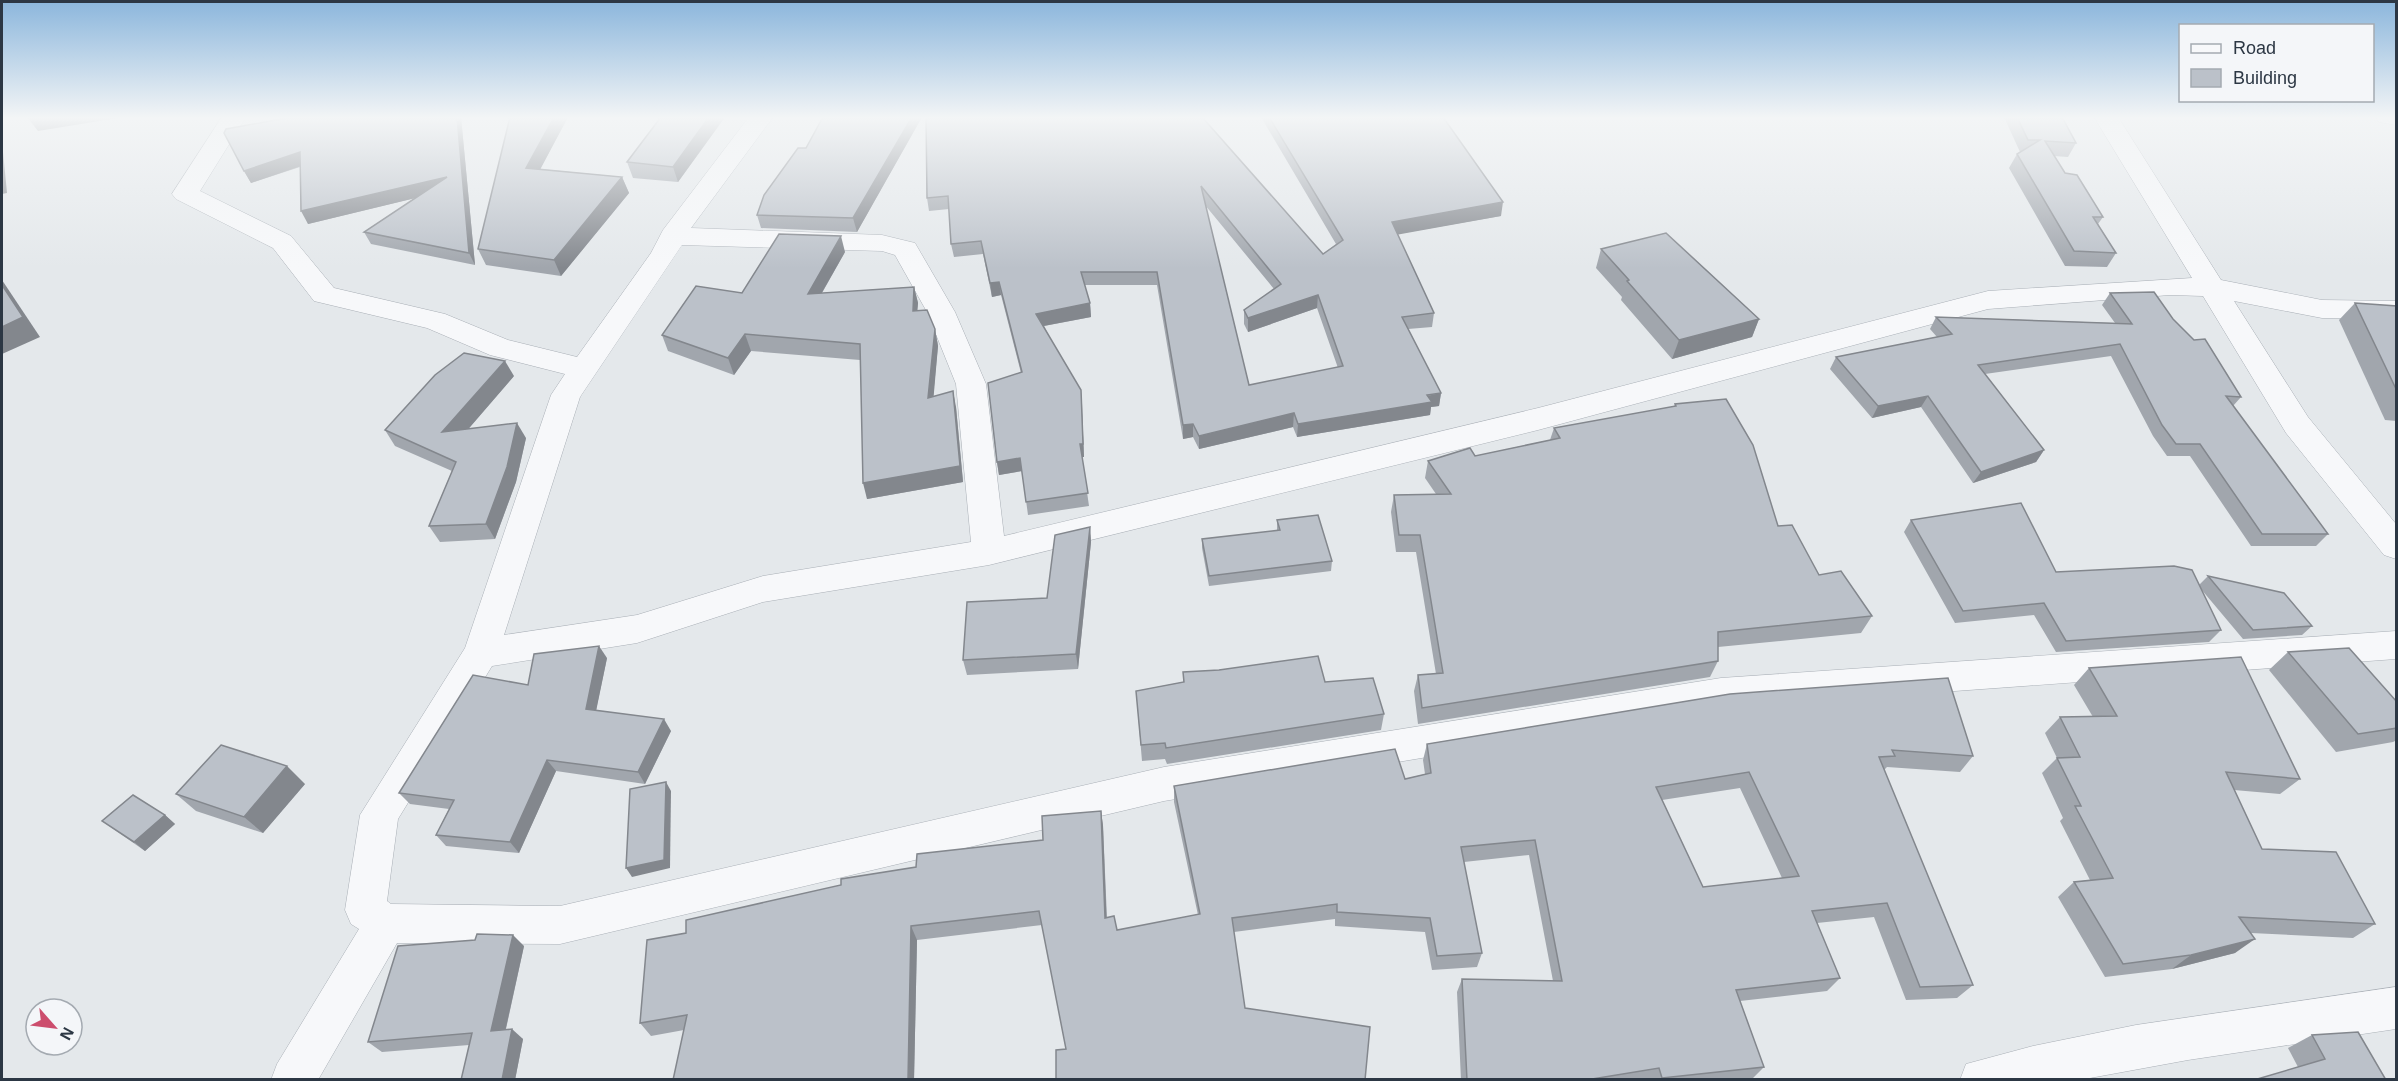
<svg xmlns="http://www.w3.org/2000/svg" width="2398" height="1081" viewBox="0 0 2398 1081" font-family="Helvetica,sans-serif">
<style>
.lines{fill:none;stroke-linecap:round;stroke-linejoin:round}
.minor-casing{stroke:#a9afb6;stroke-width:1}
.minor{fill:#f7f8fa;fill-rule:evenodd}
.wall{fill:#a1a6ad;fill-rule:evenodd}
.shaded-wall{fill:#83878d}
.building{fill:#bbc1c9;stroke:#83878d;stroke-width:1.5;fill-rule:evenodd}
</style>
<rect width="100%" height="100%" fill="#e4e8eb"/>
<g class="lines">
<defs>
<g id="minor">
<path d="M222 117H246L200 191 291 236 334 288 445 314 508 340 577 357 651 253 663 230 749 117H773L691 228 882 235 915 243 955 312 986 384 1004 536 1538 408 1988 291 2192 278 2094 117H2118L2221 280 2322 300 2396 301V319L2322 318 2234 301 2308 417 2396 524V559L2384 555 2286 433 2203 296 2170 295 1988 309 1538 430 989 565 763 602 637 643 492 666 398 819 387 901 391 904 560 906 1164 767 1721 678 2396 631V659L1721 708 1164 801 560 944 397 943 318 1080H271L277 1064 359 929 351 924 345 910 360 815 465 648 551 395 565 374 490 355 427 328 314 301 273 248 176 199 172 194ZM682 245 882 251 895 255 927 312 956 384 971 542 763 576 637 615 504 635 580 397Z"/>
<path d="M2376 117H2396V125L2379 122Z"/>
<path d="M2396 987V1029L2188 1060 2079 1080H1960L1966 1064 2033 1046 2136 1025Z"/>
</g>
</defs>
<use href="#minor" class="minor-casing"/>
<use href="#minor" class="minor"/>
</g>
<g class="wall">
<path d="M461 117 475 265 371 244 364 232 415 198 308 224 300 167 251 183 244 171Z"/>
<path d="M568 117 540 169 622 177 629 193 561 276 486 265 478 249Z"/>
<path d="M660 117H725L678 182 633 178 627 162 661 117Z"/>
<path d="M823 117H922L857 232 761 228 757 215 806 148Z"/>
<path d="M1202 117 1323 254 1336 244 1261 117H1443L1501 216 1397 234 1434 313 1432 327 1408 329 1441 393 1439 406 1431 407 1430 415 1297 437 1293 427 1199 449 1193 437 1183 439 1157 285H1084L1090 303 1091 317 1044 326 1082 403 1084 457H1082L1089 506 1028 515 1022 471 999 475 997 462 1021 373 1001 295 992 297 983 254 954 257 951 244 949 209 929 211 927 198ZM1205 205 1274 289 1244 310V324L1248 332 1317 308 1338 368 1249 385Z"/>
<path d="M2004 117H2062L2076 143 2068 157 2054 156 2065 173 2103 217 2098 224 2116 253 2107 267 2065 266 2009 168 2017 154 2020 152Z"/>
<path d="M1601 249 1759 319 1752 337 1672 359 1621 300 1622 297 1596 268Z"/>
<path d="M845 252 822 293 914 287 918 303 917 311 935 329 938 346 933 397 956 407 963 482 867 499 860 360 751 351 734 375 668 351 662 335 742 293Z"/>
<path d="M2110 293 2173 319 2241 397 2233 406 2328 534 2316 546H2251L2190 456H2167L2153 436 2111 356 1985 374 2044 450 2036 462 1973 483 1921 407 1872 418 1830 369 1836 357 1937 337 1930 329 1936 317 2115 323 2102 305Z"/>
<path d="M2355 303 2397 306V421L2385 420 2339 320Z"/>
<path d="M514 376 468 429 526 438 516 482 495 539 440 542 429 526 452 471 395 446 385 430Z"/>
<path d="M1675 404 1819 575 1872 616 1861 633 1718 647V661L1710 677 1418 724 1414 691 1418 675 1436 674 1416 552H1396L1391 512 1394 495 1436 494 1425 478 1428 461 1475 456 1550 440 1554 428 1674 407Z"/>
<path d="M1277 520 1332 561 1331 571 1209 586 1202 548V539L1277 531Z"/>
<path d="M1911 520 2056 572 2199 585 2208 576 2312 626 2302 635 2243 639 2201 589 2221 630 2209 642 2056 652 2034 615 1955 623 1904 532Z"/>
<path d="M1090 527 1091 542 1078 669 967 675 963 660 1047 598Z"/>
<path d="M2288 652 2397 702V740L2393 742 2336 752 2269 670Z"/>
<path d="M607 658 596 710 671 731 645 784 556 771 519 853 446 846 436 835 449 809 410 804 399 793 528 685Z"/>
<path d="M2089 668 2300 779 2280 794 2234 790 2262 849 2375 924 2353 938 2251 933 2235 953 2172 969 2105 977 2058 897 2074 882 2090 880 2060 821 2063 818 2042 773 2057 758 2045 733 2060 717H2093L2074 685Z"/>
<path d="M1183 672 1325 682 1384 714 1381 730 1167 764 1165 759 1142 761 1136 691 1183 682Z"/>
<path d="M1730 694 1973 756 1960 772 1887 767 1884 770 1973 985 1957 998 1906 1000 1874 917 1817 923 1840 978 1827 991 1740 1001 1764 1067 1752 1079 1461 1080 1457 992 1462 979 1553 981 1529 855 1464 862 1482 953 1477 967 1432 970 1425 932 1335 926V919L1234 932 1066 1049 1042 925 917 940 914 1080H673L684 1030 651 1036 640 1023 686 933 841 885 916 867 1043 840 1101 811 1103 826 1107 918 1117 930 1198 915 1174 802V786L1405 779 1425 774 1423 760 1427 744ZM1740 788 1782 878 1703 887 1662 800Z"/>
<path d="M305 784 263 833 196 811 176 794Z"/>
<path d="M165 815 175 824 145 851 102 821Z"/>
<path d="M524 946 506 1029 523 1039 515 1080H461L469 1045 382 1052 368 1042Z"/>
<path d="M2312 1035 2386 1080 2298 1067 2288 1048Z"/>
</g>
<g class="shaded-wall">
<path d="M27 117H118V118L38 131Z"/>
<path d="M457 117H461L475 265 469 253Z"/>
<path d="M554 117H568L533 183 526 168Z"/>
<path d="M709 117H725L678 182 673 167Z"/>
<path d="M912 117H922L857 232 853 218Z"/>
<path d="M2 141 7 193 2 194Z"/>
<path d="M300 152 307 164 251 183 244 171Z"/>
<path d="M447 177 453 189 308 224 301 211Z"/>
<path d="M622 177 629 193 561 276 554 260Z"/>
<path d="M1503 202 1501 216 1390 236 1392 222Z"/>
<path d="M841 236 845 252 812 310 808 294Z"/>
<path d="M2 280 40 337 2 354Z"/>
<path d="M999 282 1001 295 992 297 990 283Z"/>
<path d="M914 287 918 303 916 327 913 311Z"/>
<path d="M1318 295 1317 308 1248 332V318Z"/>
<path d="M1090 303 1091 317 1038 327 1036 314Z"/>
<path d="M1759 319 1752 337 1672 359 1679 340Z"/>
<path d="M935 329 938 346 932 415 928 398Z"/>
<path d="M745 334 751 351 734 375 728 358Z"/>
<path d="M505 361 514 376 452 448 442 432Z"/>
<path d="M1081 390 1084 457H1081L1080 444Z"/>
<path d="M953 391 956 407 963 482 867 499 863 483Z"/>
<path d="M1441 393 1439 406 1431 407 1430 415 1297 437 1298 424Z"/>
<path d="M1928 396 1921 407 1872 418 1878 406Z"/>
<path d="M1294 413 1293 427 1199 449V436Z"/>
<path d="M517 423 526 438 516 482 495 539 486 524Z"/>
<path d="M1193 424V437L1183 439V425Z"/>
<path d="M2044 450 2036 462 1973 483 1981 472Z"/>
<path d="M1020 458 1022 471 999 475 997 462Z"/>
<path d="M1090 527 1091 542 1078 669 1076 654Z"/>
<path d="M599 646 607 658 594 721 586 709Z"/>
<path d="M664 719 671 731 645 784 638 772Z"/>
<path d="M547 760 556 771 519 853 510 842Z"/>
<path d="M287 766 305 784 263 833 244 817Z"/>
<path d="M666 782 671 791 670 868 632 877 626 868Z"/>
<path d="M1101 811 1103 826 1107 932 1105 918Z"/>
<path d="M165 815 175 824 145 851 134 842Z"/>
<path d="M911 926 917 940 914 1080H908Z"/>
<path d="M513 935 524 946 503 1041 491 1031Z"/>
<path d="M2255 939 2235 953 2172 969 2191 955Z"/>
<path d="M512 1029 523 1039 515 1080H502Z"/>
</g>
<g class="building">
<path d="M292 117H457L469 253 364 232 447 177 301 211 300 152 244 171 224 133 226 129Z"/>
<path d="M510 117H554L526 168 622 177 554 260 478 249Z"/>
<path d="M661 117H709L673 167 627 162Z"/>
<path d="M823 117H912L853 218 757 215 764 195 798 148H806Z"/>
<path d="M926 117H1202L1323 254 1343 240 1269 117H1443L1503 202 1392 222 1434 313 1402 317 1441 393 1427 395 1432 402 1298 424 1294 413 1199 436 1193 424 1183 425 1157 272H1081L1090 303 1036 314 1081 390 1083 444H1080L1088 493 1026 502 1020 458 997 462 988 383 1022 372 999 282 990 283 981 241 951 244 948 196 927 198ZM1201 186 1281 284 1244 310 1248 318 1318 295 1343 366 1249 385Z"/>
<path d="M2017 117H2062L2076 143 2045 141 2065 173 2077 175 2103 217H2093L2116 253 2074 251 2017 154 2040 140H2028Z"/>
<path d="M1666 233 1759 319 1679 340 1627 281 1629 280 1601 249Z"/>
<path d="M779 234 841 236 808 294 914 287 913 311 927 310 935 329 928 398 953 391 960 466 863 483 860 344 745 334 728 358 662 335 696 286 742 293Z"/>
<path d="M2 285 23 317 2 327Z"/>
<path d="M2154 292 2173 319 2194 340 2205 339 2241 397 2226 396 2328 534H2262L2200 444H2176L2162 425 2120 344 1978 365 2044 450 1981 472 1928 396 1878 406 1836 357 1952 334 1936 317 2132 324 2110 293Z"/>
<path d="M2355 303 2397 306V391Z"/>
<path d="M464 353 505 361 442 432 517 423 507 467 486 524 429 526 456 462 385 430 435 375Z"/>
<path d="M1726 399 1753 445 1778 526 1792 525 1819 575 1841 571 1872 616 1718 632V661L1422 708 1418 675 1443 673 1420 535H1399L1394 495 1451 494 1428 461 1470 448 1475 456 1560 438 1554 428 1676 406 1675 404Z"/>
<path d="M2021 503 2056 572 2174 566 2192 570 2221 630 2066 641 2044 603 1963 611 1911 520Z"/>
<path d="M1318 515 1332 561 1209 576 1202 539 1280 530 1277 520Z"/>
<path d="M1090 527 1076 654 963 660 967 602 1047 598 1055 535Z"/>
<path d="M2208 576 2284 593 2312 626 2253 630Z"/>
<path d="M599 646 586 709 664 719 638 772 547 760 510 842 436 835 454 800 399 793 473 675 528 685 534 654Z"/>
<path d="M2349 648 2397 702V728L2358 734 2288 652Z"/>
<path d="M1318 656 1325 682 1373 678 1384 714 1166 748 1165 743 1141 745 1136 691 1184 682 1183 672 1219 670Z"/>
<path d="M2241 657 2300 779 2226 772 2262 849 2336 852 2375 924 2239 917 2255 939 2191 955 2123 964 2074 882 2113 878 2075 806H2081L2057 758 2080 757 2060 717 2117 716 2089 668Z"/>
<path d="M1948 678 1973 756 1892 750 1895 756 1879 757 1973 985 1920 987 1887 903 1812 911 1840 978 1736 990 1764 1067 1662 1078 1659 1068 1586 1080H1467L1462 979 1562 981 1535 840 1461 847 1482 953 1437 956 1430 918 1337 912V904L1232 918 1245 1008 1370 1027 1365 1080H1056V1050L1066 1049 1039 911 911 926 908 1080H673L687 1015 640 1023 647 940 686 933V920L841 885V879L916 867 917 854 1043 840 1042 816 1101 811 1105 918 1114 916 1117 930 1200 914 1174 786 1395 749 1405 779 1431 773 1427 744 1730 694ZM1749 772 1799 876 1703 887 1656 787Z"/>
<path d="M221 745 287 766 244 817 176 794Z"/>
<path d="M666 782 664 860 626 868 630 789Z"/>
<path d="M133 795 165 815 134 842 102 821Z"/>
<path d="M477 934 513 935 491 1031 512 1029 502 1080H461L472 1033 368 1042 398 946 475 940Z"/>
<path d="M2358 1032 2386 1080H2254L2325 1059 2312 1035Z"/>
</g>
<linearGradient id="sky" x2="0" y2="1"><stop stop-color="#8bb6dc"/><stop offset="0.44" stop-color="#f3f5f6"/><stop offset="1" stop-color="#f3f5f6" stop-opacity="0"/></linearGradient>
<rect width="2398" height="268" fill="url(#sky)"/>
<rect width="2398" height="1081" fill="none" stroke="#2c3744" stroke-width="6"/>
<rect x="2179" y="24" width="195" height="78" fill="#f4f6f9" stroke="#a4aab1" stroke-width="1.5"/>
<rect x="2191" y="44" width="30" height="9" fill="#f7f8fa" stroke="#a4aab1" stroke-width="1.5"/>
<text x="2233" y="54" font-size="18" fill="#2c3744">Road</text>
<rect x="2191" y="69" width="30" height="18" fill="#bbc1c9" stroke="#a4aab1" stroke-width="1.5"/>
<text x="2233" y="84" font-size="18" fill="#2c3744">Building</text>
<g transform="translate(54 1027) rotate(118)"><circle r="28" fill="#f4f6f9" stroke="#a4aab1" stroke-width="1.5"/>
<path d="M0-4.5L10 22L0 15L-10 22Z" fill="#cc4d6d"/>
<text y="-9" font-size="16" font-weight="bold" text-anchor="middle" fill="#2c3744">N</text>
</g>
</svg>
